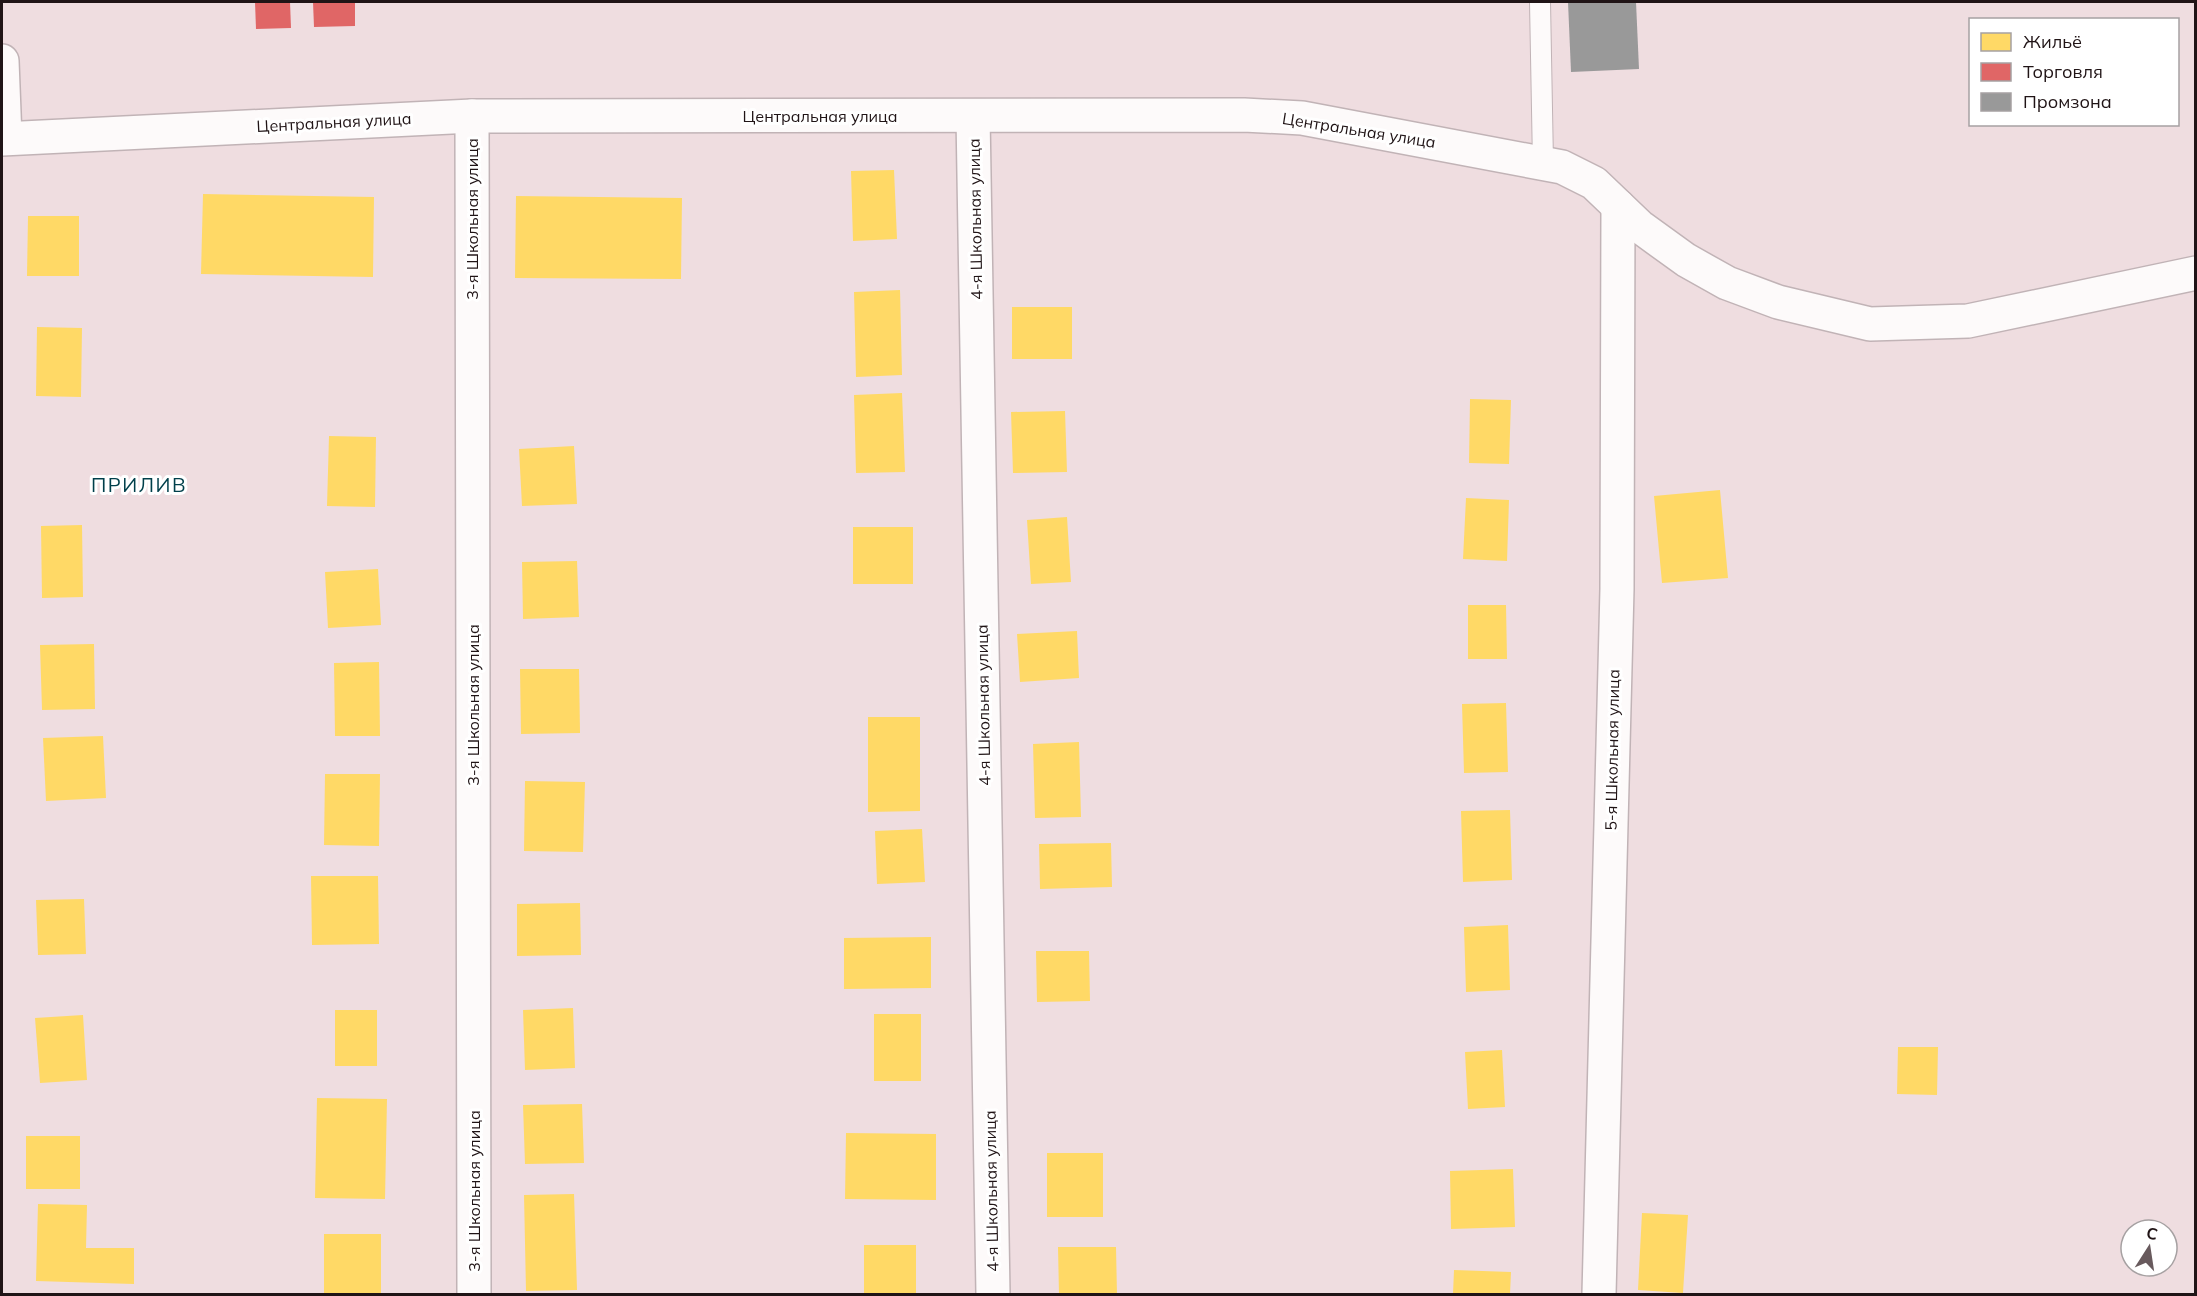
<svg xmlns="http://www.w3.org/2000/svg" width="2197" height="1296" viewBox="0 0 2197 1296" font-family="Mulish,sans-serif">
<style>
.homes{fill:#ffd966}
.shops{fill:#e06666}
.industry{fill:#999}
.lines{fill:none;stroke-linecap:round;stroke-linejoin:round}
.service-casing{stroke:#c1b3b6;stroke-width:22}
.minor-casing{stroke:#c1b3b6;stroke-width:36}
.service{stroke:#fdfafa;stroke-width:20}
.minor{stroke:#fdfafa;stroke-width:33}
.labels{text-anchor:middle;stroke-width:6;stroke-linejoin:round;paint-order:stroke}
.street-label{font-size:16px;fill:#201416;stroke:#fff}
.quarter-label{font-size:20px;letter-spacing:1.5px;fill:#003f4a;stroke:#fff}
</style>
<rect width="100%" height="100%" fill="#efdde0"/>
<g class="homes">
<path d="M894 170 897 239 853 241 851 171Z"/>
<path d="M203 194 374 197 373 277 201 274Z"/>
<path d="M516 196 682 198 681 279 515 278Z"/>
<path d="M28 216H79V276H27Z"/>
<path d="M900 290 902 375 856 377 854 292Z"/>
<rect x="1012" y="307" width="60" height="52"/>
<path d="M37 327 82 328 81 397 36 396Z"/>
<path d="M902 393 905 472 856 473 854 395Z"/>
<path d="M1470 399 1511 400 1509 464 1469 463Z"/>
<path d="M1065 411 1067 472 1013 473 1011 412Z"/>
<path d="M329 436 376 437 375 507 327 506Z"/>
<path d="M574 446 577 504 522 506 519 449Z"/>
<path d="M1720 490 1728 578 1662 583 1654 496Z"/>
<path d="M1466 498 1509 500 1507 561 1463 559Z"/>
<path d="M1067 517 1071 582 1031 584 1027 520Z"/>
<path d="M82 525 83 597 42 598 41 526Z"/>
<rect x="853" y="527" width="60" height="57"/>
<path d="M577 561 579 617 523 619 522 562Z"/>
<path d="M378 569 381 625 328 628 325 572Z"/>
<path d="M1468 605H1506L1507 659H1468Z"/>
<path d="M1077 631 1079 678 1020 682 1017 634Z"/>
<path d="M94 644 95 709 42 710 40 645Z"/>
<path d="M379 662 380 736H335L334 663Z"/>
<path d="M520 669H579L580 733 521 734Z"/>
<path d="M1506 703 1508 772 1464 773 1462 704Z"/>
<path d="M868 717H920V811L868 812Z"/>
<path d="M103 736 106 798 46 801 43 738Z"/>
<path d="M1079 742 1081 817 1035 818 1033 744Z"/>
<path d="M325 774H380L379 846 324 845Z"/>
<path d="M525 781 585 782 583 852 524 851Z"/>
<path d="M1510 810 1512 880 1463 882 1461 811Z"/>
<path d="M922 829 925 882 877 884 875 831Z"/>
<path d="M1111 843 1112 887 1040 889 1039 844Z"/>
<path d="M311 876H378L379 944 312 945Z"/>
<path d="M84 899 86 954 38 955 36 900Z"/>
<path d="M580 903 581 955 517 956V904Z"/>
<path d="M1508 925 1510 990 1466 992 1464 927Z"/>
<path d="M931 937V988L844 989V938Z"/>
<path d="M1036 951H1089L1090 1001 1037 1002Z"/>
<path d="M573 1008 575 1068 525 1070 523 1010Z"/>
<rect x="335" y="1010" width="42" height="56"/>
<rect x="874" y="1014" width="47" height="67"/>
<path d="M83 1015 87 1080 40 1083 35 1018Z"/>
<path d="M1898 1047H1938L1937 1095 1897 1094Z"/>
<path d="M1502 1050 1505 1107 1468 1109 1465 1052Z"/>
<path d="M317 1098 387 1099 385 1199 315 1198Z"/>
<path d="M582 1104 584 1163 525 1164 523 1105Z"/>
<path d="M846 1133 936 1134V1200L845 1199Z"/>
<rect x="26" y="1136" width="54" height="53"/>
<rect x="1047" y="1153" width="56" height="64"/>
<path d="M1513 1169 1515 1227 1451 1229 1450 1171Z"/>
<path d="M574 1194 577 1290 526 1291 524 1195Z"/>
<path d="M38 1204 87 1205 86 1248H134V1284L36 1281Z"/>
<path d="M1642 1213 1688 1215 1683 1293 1638 1290Z"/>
<rect x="324" y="1234" width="57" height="60"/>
<rect x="864" y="1245" width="52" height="49"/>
<path d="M1058 1247H1116L1117 1294H1059Z"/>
<path d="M1454 1270 1511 1272 1510 1294H1453Z"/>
</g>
<g class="shops">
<path d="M255 2H290L291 28 256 29Z"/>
<path d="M313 2H355V26L314 27Z"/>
</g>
<path class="industry" d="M1568 2H1636L1639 69 1571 72Z"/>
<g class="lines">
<defs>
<path id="service" d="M1540 2 1543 163"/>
<g id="minor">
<path d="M2 61 5 138"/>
<path d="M472 116 474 1294"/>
<path d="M973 116 993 1294"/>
<path d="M2 139 472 116 1244 115 1302 118 1562 167 1594 183 1639 226 1686 260 1727 283 1778 302 1870 324 1968 321 2196 273"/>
<path d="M1599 1294 1617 589 1618 206"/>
</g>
</defs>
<use href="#service" class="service-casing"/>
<use href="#minor" class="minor-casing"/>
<use href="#service" class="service"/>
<use href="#minor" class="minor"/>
</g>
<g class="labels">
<g class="street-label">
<text x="820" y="122">Центральная улица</text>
<text transform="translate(334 122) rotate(-3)" y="6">Центральная улица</text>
<text transform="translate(1359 130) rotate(9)" y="6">Центральная улица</text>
<text transform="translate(472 219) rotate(-90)" y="6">3-я Школьная улица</text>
<text transform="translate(975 219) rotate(-91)" y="6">4-я Школьная улица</text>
<text transform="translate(473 705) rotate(-90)" y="6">3-я Школьная улица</text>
<text transform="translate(983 705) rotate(-91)" y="6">4-я Школьная улица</text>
<text transform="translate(1612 750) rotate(-89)" y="6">5-я Школьная улица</text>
<text transform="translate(474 1191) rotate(-90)" y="6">3-я Школьная улица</text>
<text transform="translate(991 1191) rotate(-91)" y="6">4-я Школьная улица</text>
</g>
<g class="quarter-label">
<text x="139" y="492">ПРИЛИВ</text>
</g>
</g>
<rect width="2197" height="1296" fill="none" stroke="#201416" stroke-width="6"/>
<rect x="1969" y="18" width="210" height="108" fill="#ffffff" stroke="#a6a1a2" stroke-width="1.5"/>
<rect x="1981" y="33" width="30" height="18" fill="#ffd966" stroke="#a6a1a2" stroke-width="1.5"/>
<text x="2023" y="48" font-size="18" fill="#201416">Жильё</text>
<rect x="1981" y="63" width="30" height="18" fill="#e06666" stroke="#a6a1a2" stroke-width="1.5"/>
<text x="2023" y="78" font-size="18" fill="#201416">Торговля</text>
<rect x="1981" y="93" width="30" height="18" fill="#999999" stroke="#a6a1a2" stroke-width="1.5"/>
<text x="2023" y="108" font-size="18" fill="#201416">Промзона</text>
<g transform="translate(2149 1248) rotate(12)"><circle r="28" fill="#ffffff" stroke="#a6a1a2" stroke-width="1.5"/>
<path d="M0-4.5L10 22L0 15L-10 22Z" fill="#685a5d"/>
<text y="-9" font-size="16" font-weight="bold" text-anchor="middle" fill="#201416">С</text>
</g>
</svg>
